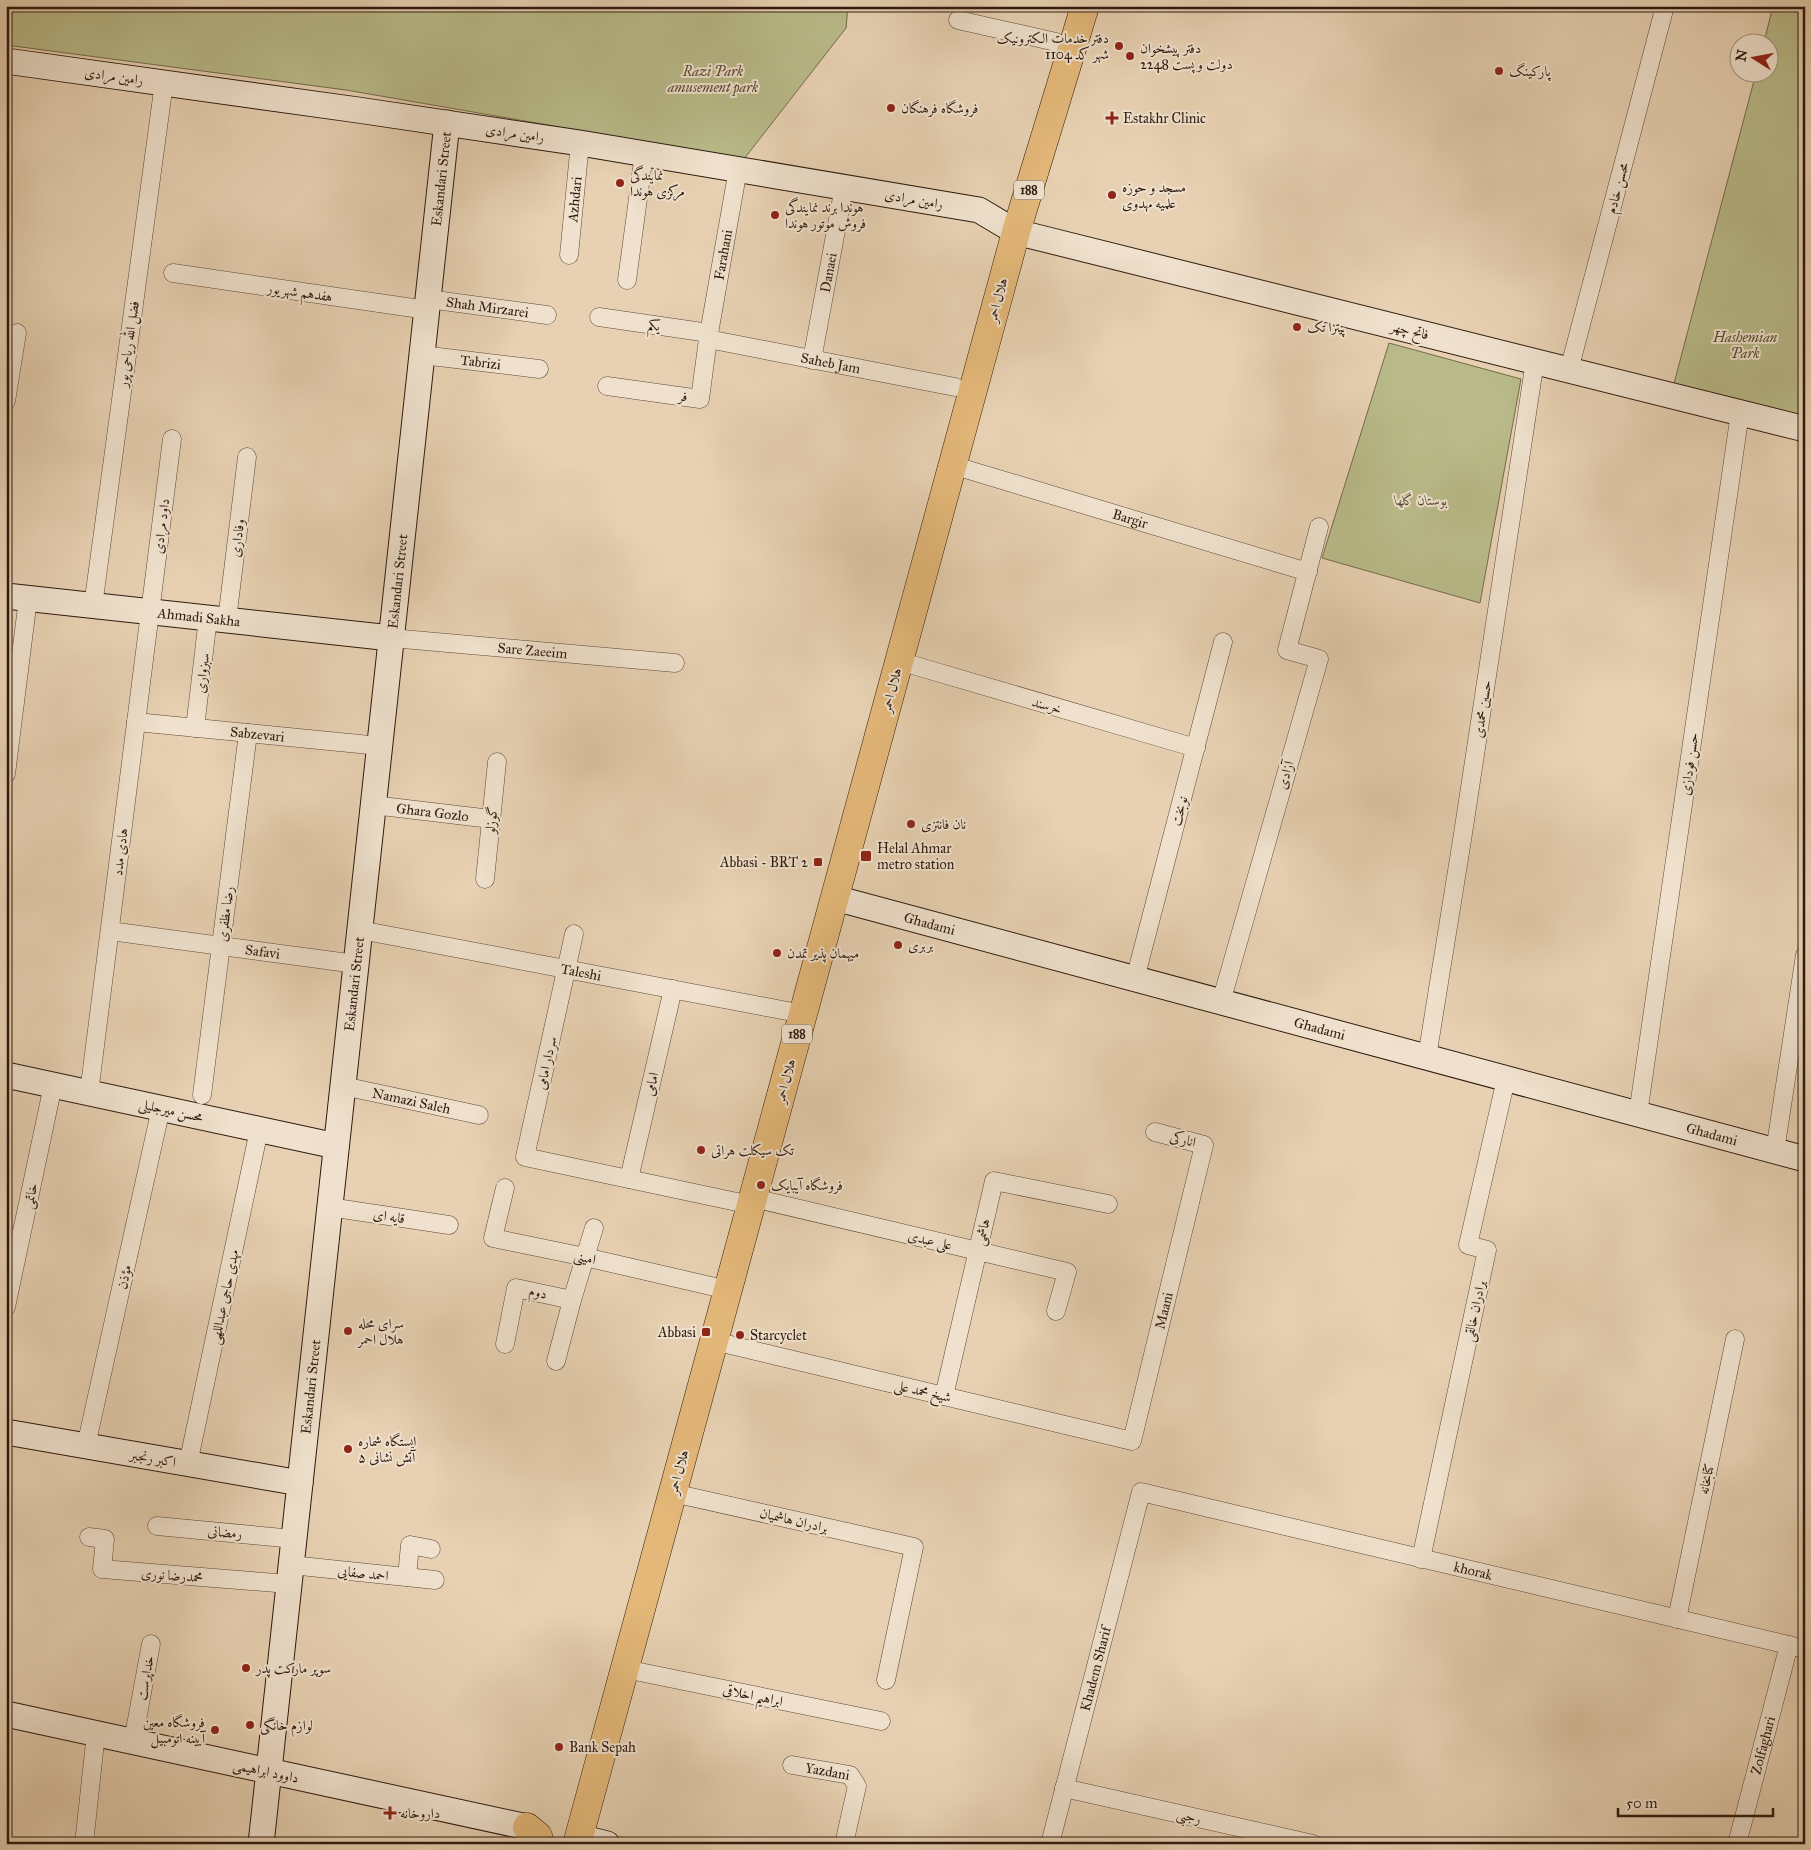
<svg xmlns="http://www.w3.org/2000/svg" width="1811" height="1850" viewBox="0 0 1811 1850" font-family="'IM FELL Great Primer',Amiri,serif">
<style>
.green{fill:#b9ba89;stroke:#746a4c}
.lines{fill:none;stroke-linecap:round;stroke-linejoin:round}
.street-casing{stroke:#5c4737;stroke-width:19}
.secondary-casing{stroke:#2e190e;stroke-width:27}
.primary-casing{stroke:#2e190e;stroke-width:29}
.street{stroke:#efe1cd;stroke-width:18}
.secondary{stroke:#efe1cd;stroke-width:25}
.primary{stroke:#e4b879;stroke-width:28}
.poi-dot{fill:#8f2418;stroke:#efe1cd;stroke-width:2}
.labels{text-anchor:middle;stroke-width:4;stroke-linejoin:round;paint-order:stroke}
.shield{fill:#efe1cd;stroke:#685547;stroke-width:1}
.shield-label{font-size:12px;font-weight:bold;fill:#2e190e}
.poi-label{font-size:14px;fill:#2e190e;stroke:#efe1cd;text-anchor:start}
.park-label{font-size:14px;font-style:italic;fill:#584933;stroke:#efe1cd}
.street-label{font-size:14px;fill:#2e190e;stroke:#efe1cd}
</style>
<rect width="100%" height="100%" fill="#e7d1b2"/>
<filter id="stains"><feTurbulence type="fractalNoise" baseFrequency=".004" numOctaves="4"/><feColorMatrix values="0 0 0 0 .2 0 0 0 0 .09 0 0 0 0 .02 0 0 0 .5 -.17"/></filter>
<radialGradient id="worn" r=".72"><stop offset=".6" stop-color="#630" stop-opacity="0"/><stop offset="1" stop-color="#630" stop-opacity=".3"/></radialGradient>
<g class="green">
<path d="M6 6H848L846 28 744 159 346 90 6 45Z"/>
<path d="M1773 6H1805V420L1672 391 1756 73 1768 72V42H1764Z"/>
<path d="M1389 343 1521 379 1480 603 1322 558Z"/>
</g>
<g class="lines">
<defs>
<g id="street">
<path d="M958 20 1056 42"/>
<path id="s1" d="M569 255 580 143"/>
<path d="M173 273 427 310"/>
<path d="M627 280 644 154"/>
<path id="s2" d="M428 299 547 315"/>
<path d="M599 317 709 333"/>
<path id="s3" d="M708 339 955 387"/>
<path id="s4" d="M422 355 539 369"/>
<path id="s5" d="M812 360 844 187"/>
<path d="M1569 370 1665 6"/>
<path id="s6" d="M607 386 700 399 708 339 738 169"/>
<path d="M6 401 17 333"/>
<path id="s7" d="M952 465 1308 572"/>
<path d="M93 606 164 83"/>
<path d="M227 620 247 457"/>
<path id="s8" d="M391 638 675 663"/>
<path d="M899 661 1196 748"/>
<path id="s9" d="M136 722 380 746"/>
<path d="M195 728 208 618"/>
<path d="M6 774 28 599"/>
<path id="s10" d="M373 805 491 819"/>
<path d="M485 879 497 762"/>
<path id="s11" d="M360 930 803 1014"/>
<path id="s12" d="M110 931 356 964"/>
<path d="M574 934 525 1157 751 1205"/>
<path d="M1135 979 1223 642"/>
<path d="M1221 1002 1319 659 1287 650 1319 527"/>
<path d="M1427 1057 1462 840 1535 361"/>
<path id="s13" d="M343 1086 479 1115"/>
<path d="M89 1093 172 439"/>
<path d="M202 1095 248 733"/>
<path d="M1638 1114 1740 413"/>
<path d="M1775 1151 1805 955"/>
<path d="M629 1179 673 989"/>
<path d="M505 1188 493 1238 585 1257 728 1290"/>
<path d="M753 1198 1067 1272 1056 1311"/>
<path d="M329 1207 449 1225"/>
<path d="M6 1307 53 1085"/>
<path id="s14" d="M714 1341 1132 1441 1204 1145 1155 1132"/>
<path d="M505 1344 516 1288 572 1300 594 1228"/>
<path d="M556 1361 572 1300"/>
<path d="M944 1396 994 1181 1108 1204"/>
<path d="M86 1446 161 1108"/>
<path d="M188 1464 259 1130"/>
<path d="M673 1493 914 1547 886 1680"/>
<path d="M157 1526 294 1539"/>
<path d="M89 1537 105 1539 102 1569 289 1584"/>
<path d="M1421 1559 1487 1250 1468 1245 1506 1079"/>
<path d="M291 1565 435 1580"/>
<path d="M407 1577 410 1545 431 1549"/>
<path d="M1677 1619 1735 1339"/>
<path d="M625 1669 881 1721"/>
<path d="M133 1741 151 1644"/>
<path id="s15" d="M792 1765 850 1775 857 1786 844 1844"/>
<path d="M1064 1788 1313 1844"/>
<path d="M84 1844 96 1733"/>
<path id="s16" d="M1050 1844 1141 1492 1805 1649"/>
<path id="s17" d="M1737 1844 1789 1645"/>
</g>
<g id="secondary">
<path d="M6 61 358 110 580 143 979 210 1016 232 1805 429"/>
<path id="s18" d="M6 596 391 638"/>
<path id="s19" d="M835 898 1805 1159"/>
<path d="M6 1075 336 1146"/>
<path d="M6 1432 300 1483"/>
<path d="M6 1714 527 1827"/>
<path d="M579 1837 607 1844"/>
<path id="s20" d="M261 1844 447 123"/>
</g>
<g id="primary">
<path d="M527 1827 538 1836 540 1844"/>
<path d="M577 1844 1016 232 1085 6"/>
</g>
</defs>
<use href="#street" class="street-casing"/>
<use href="#secondary" class="secondary-casing"/>
<use href="#primary" class="primary-casing"/>
<use href="#street" class="street"/>
<use href="#secondary" class="secondary"/>
<use href="#primary" class="primary"/>
</g>
<g class="poi-dot">
<circle cx="1119" cy="46" r="5"/>
<circle cx="1130" cy="56" r="5"/>
<circle cx="1499" cy="71" r="5"/>
<circle cx="891" cy="108" r="5"/>
<path d="M1109.5 110.5h5v5h5v5h-5v5h-5v-5h-5v-5h5z"/>
<circle cx="620" cy="183" r="5"/>
<circle cx="1112" cy="195" r="5"/>
<circle cx="775" cy="215" r="5"/>
<circle cx="1297" cy="327" r="5"/>
<circle cx="911" cy="824" r="5"/>
<rect x="860" y="850" width="12" height="12" rx="2.5"/>
<rect x="813" y="857" width="10" height="10" rx="2.5"/>
<circle cx="898" cy="945" r="5"/>
<circle cx="777" cy="953" r="5"/>
<circle cx="701" cy="1150" r="5"/>
<circle cx="761" cy="1185" r="5"/>
<circle cx="348" cy="1331" r="5"/>
<rect x="701" y="1327" width="10" height="10" rx="2.5"/>
<circle cx="740" cy="1335" r="5"/>
<circle cx="348" cy="1449" r="5"/>
<circle cx="246" cy="1668" r="5"/>
<circle cx="250" cy="1725" r="5"/>
<circle cx="215" cy="1730" r="5"/>
<circle cx="559" cy="1747" r="5"/>
<path d="M387.5 1805.5h5v5h5v5h-5v5h-5v-5h-5v-5h5z"/>
</g>
<g class="labels">
<g class="shield">
<rect x="1014" y="180.5" width="30" height="19" rx="4"/>
<rect x="782" y="1024.5" width="30" height="19" rx="4"/>
</g>
<g class="shield-label">
<text x="1029" y="194">188</text>
<text x="797" y="1038">188</text>
</g>
<g class="poi-label">
<text x="1109" y="43" text-anchor="end">دفتر خدمات الکترونیک<tspan x="1109" dy="16">شهر کد 1104</tspan></text>
<text x="1140" y="53">دفتر پیشخوان<tspan x="1140" dy="16">دولت و پست 2248</tspan></text>
<text x="1509" y="76">پارکینگ</text>
<text x="901" y="113">فروشگاه فرهنگان</text>
<text x="1123" y="123">Estakhr Clinic</text>
<text x="630" y="180">نمایندگی<tspan x="630" dy="16">مرکزی هوندا</tspan></text>
<text x="1122" y="192">مسجد و حوزه<tspan x="1122" dy="16">علمیه مهدوی</tspan></text>
<text x="785" y="212">هوندا برند نمایندگی<tspan x="785" dy="16">فروش موتور هوندا</tspan></text>
<text x="1307" y="332">پیتزا تک</text>
<text x="921" y="829">نان فانتزی</text>
<text x="877" y="853">Helal Ahmar<tspan x="877" dy="16">metro station</tspan></text>
<text x="808" y="867" text-anchor="end">Abbasi - BRT 2</text>
<text x="908" y="950">بربری</text>
<text x="787" y="958">میهمان پذیر تمدن</text>
<text x="711" y="1155">تک سیکلت هراتی</text>
<text x="771" y="1190">فروشگاه آیبایک</text>
<text x="358" y="1328">سرای محله<tspan x="358" dy="16">هلال احمر</tspan></text>
<text x="696" y="1337" text-anchor="end">Abbasi</text>
<text x="750" y="1340">Starcyclet</text>
<text x="358" y="1446">ایستگاه شماره<tspan x="358" dy="16">۵ آتش نشانی</tspan></text>
<text x="256" y="1673">سوپر مارکت پدر</text>
<text x="205" y="1727" text-anchor="end">فروشگاه معین<tspan x="205" dy="16">آیینه اتومبیل</tspan></text>
<text x="260" y="1730">لوازم خانگی</text>
<text x="569" y="1752">Bank Sepah</text>
<text x="400" y="1818">داروخانه</text>
</g>
<g class="park-label">
<text x="713" y="76">Razi Park<tspan x="713" dy="16">amusement park</tspan></text>
<text x="1745" y="342">Hashemian<tspan x="1745" dy="16">Park</tspan></text>
<text x="1421" y="505">بوستان گلها</text>
</g>
<g class="street-label">
<text transform="translate(114 76) rotate(8)" y="5">رامین مرادی</text>
<text transform="translate(515 133) rotate(8)" y="5">رامین مرادی</text>
<text dy="5" stroke="none"><textPath href="#s20" startOffset="1675">Eskandari Street</textPath></text>
<text transform="translate(1617 188) rotate(-75)" y="5">محسن خادم</text>
<text dy="5" stroke="none"><textPath href="#s1" startOffset="56">Azhdari</textPath></text>
<text transform="translate(914 199) rotate(10)" y="5">رامین مرادی</text>
<text dy="5" stroke="none"><textPath href="#s6" startOffset="240">Farahani</textPath></text>
<text dy="5" stroke="none"><textPath href="#s5" startOffset="89">Danaei</textPath></text>
<text transform="translate(300 292) rotate(8)" y="5">هفدهم شهریور</text>
<text transform="translate(997 300) rotate(-75)" y="5">هلال احمر</text>
<text dy="5" stroke="none"><textPath href="#s2" startOffset="60">Shah Mirzarei</textPath></text>
<text transform="translate(654 325) rotate(8)" y="5">یکم</text>
<text transform="translate(1410 330) rotate(14)" y="5">فاتح چهر</text>
<text transform="translate(128 344) rotate(-82)" y="5">فضل الله ریاحی پور</text>
<text dy="5" stroke="none"><textPath href="#s4" startOffset="59">Tabrizi</textPath></text>
<text dy="5" stroke="none"><textPath href="#s3" startOffset="125">Saheb Jam</textPath></text>
<text transform="translate(683 396) rotate(8)" y="5">فر</text>
<text dy="5" stroke="none"><textPath href="#s7" startOffset="186">Bargir</textPath></text>
<text transform="translate(161 526) rotate(-83)" y="5">داود مرادی</text>
<text transform="translate(237 538) rotate(-83)" y="5">وفاداری</text>
<text dy="5" stroke="none"><textPath href="#s20" startOffset="1270">Eskandari Street</textPath></text>
<text dy="5" stroke="none"><textPath href="#s18" startOffset="194">Ahmadi Sakha</textPath></text>
<text dy="5" stroke="none"><textPath href="#s8" startOffset="142">Sare Zaeeim</textPath></text>
<text transform="translate(202 673) rotate(-83)" y="5">سبزواری</text>
<text transform="translate(891 690) rotate(-75)" y="5">هلال احمر</text>
<text transform="translate(1047 705) rotate(16)" y="5">خرسند</text>
<text transform="translate(1482 709) rotate(-81)" y="5">حسین محمدی</text>
<text dy="5" stroke="none"><textPath href="#s9" startOffset="122">Sabzevari</textPath></text>
<text transform="translate(1689 764) rotate(-82)" y="5">حسن فودازی</text>
<text transform="translate(1285 775) rotate(-74)" y="5">آزادی</text>
<text transform="translate(1179 811) rotate(-75)" y="5">نوبخت</text>
<text dy="5" stroke="none"><textPath href="#s10" startOffset="60">Ghara Gozlo</textPath></text>
<text transform="translate(491 820) rotate(-84)" y="5">گوزلو</text>
<text transform="translate(120 852) rotate(-83)" y="5">هادی مدد</text>
<text transform="translate(225 914) rotate(-83)" y="5">رضا مظفری</text>
<text dy="5" stroke="none"><textPath href="#s19" startOffset="98">Ghadami</textPath></text>
<text dy="5" stroke="none"><textPath href="#s12" startOffset="154">Safavi</textPath></text>
<text dy="5" stroke="none"><textPath href="#s11" startOffset="225">Taleshi</textPath></text>
<text dy="5" stroke="none"><textPath href="#s20" startOffset="865">Eskandari Street</textPath></text>
<text dy="5" stroke="none"><textPath href="#s19" startOffset="502">Ghadami</textPath></text>
<text transform="translate(546 1063) rotate(-78)" y="5">سردار امامی</text>
<text transform="translate(785 1081) rotate(-75)" y="5">هلال احمر</text>
<text transform="translate(651 1084) rotate(-77)" y="5">امامی</text>
<text dy="5" stroke="none"><textPath href="#s13" startOffset="70">Namazi Saleh</textPath></text>
<text transform="translate(171 1110) rotate(12)" y="5">محسن میرجلیلی</text>
<text dy="5" stroke="none"><textPath href="#s19" startOffset="908">Ghadami</textPath></text>
<text transform="translate(1183 1139) rotate(14)" y="5">انارکی</text>
<text transform="translate(30 1196) rotate(-78)" y="5">خاتمی</text>
<text transform="translate(389 1216) rotate(9)" y="5">قایه ای</text>
<text transform="translate(982 1232) rotate(-77)" y="5">هاشمی</text>
<text transform="translate(930 1240) rotate(13)" y="5">علی عبدی</text>
<text transform="translate(585 1257) rotate(13)" y="5">امینی</text>
<text transform="translate(124 1277) rotate(-78)" y="5">مؤذن</text>
<text transform="translate(538 1292) rotate(12)" y="5">دوم</text>
<text transform="translate(224 1297) rotate(-78)" y="5">مهدی حاجی عبداللهی</text>
<text dy="5" stroke="none"><textPath href="#s14" startOffset="564">Maani</textPath></text>
<text transform="translate(1474 1311) rotate(-78)" y="5">برادران خالقی</text>
<text dy="5" stroke="none"><textPath href="#s20" startOffset="460">Eskandari Street</textPath></text>
<text transform="translate(923 1391) rotate(13)" y="5">شیخ محمد علی</text>
<text transform="translate(153 1458) rotate(10)" y="5">اکبر رنجبر</text>
<text transform="translate(678 1472) rotate(-75)" y="5">هلال احمر</text>
<text transform="translate(1706 1479) rotate(-78)" y="5">کتابخانه</text>
<text transform="translate(794 1520) rotate(13)" y="5">برادران هاشمیان</text>
<text transform="translate(225 1532) rotate(5)" y="5">رمضانی</text>
<text dy="5" stroke="none"><textPath href="#s16" startOffset="705">khorak</textPath></text>
<text transform="translate(363 1573) rotate(6)" y="5">احمد صفایی</text>
<text transform="translate(172 1575) rotate(4)" y="5">محمدرضا نوری</text>
<text dy="5" stroke="none"><textPath href="#s16" startOffset="181">Khadem Sharif</textPath></text>
<text transform="translate(145 1678) rotate(-80)" y="5">خداپرست</text>
<text transform="translate(753 1695) rotate(12)" y="5">ابراهیم اخلاقی</text>
<text dy="5" stroke="none"><textPath href="#s17" startOffset="102">Zolfaghari</textPath></text>
<text transform="translate(266 1771) rotate(12)" y="5">داوود ابراهیمی</text>
<text dy="5" stroke="none"><textPath href="#s15" startOffset="36">Yazdani</textPath></text>
<text transform="translate(1189 1816) rotate(13)" y="5">رجبی</text>
</g>
</g>
<rect width="1811" height="1850" fill="none" stroke="#e7d1b2" stroke-width="25"/>
<rect x="8" y="8" width="1796" height="1835" fill="none" stroke="#2e190e" stroke-width="2.5"/>
<rect x="12" y="12" width="1786" height="1825" fill="none" stroke="#2e190e"/>
<g transform="translate(1754 58) rotate(281)"><circle r="24" fill="#efe1cd" stroke="#a29181"/>
<path d="M0-4L9 19L0 12L-9 19Z" fill="#8f2418"/>
<text y="-8" font-size="14" font-weight="bold" text-anchor="middle" fill="#2e190e">N</text>
</g>
<path d="M1618 1808v8h155v-8" fill="none" stroke="#2e190e" stroke-width="2.5"/>
<text x="1626" y="1808" font-size="15" fill="#2e190e" stroke="#efe1cd" stroke-width="4" paint-order="stroke">50 m</text>
<rect width="100%" height="100%" filter="url(#stains)"/>
<rect width="100%" height="100%" fill="url(#worn)"/>
</svg>
